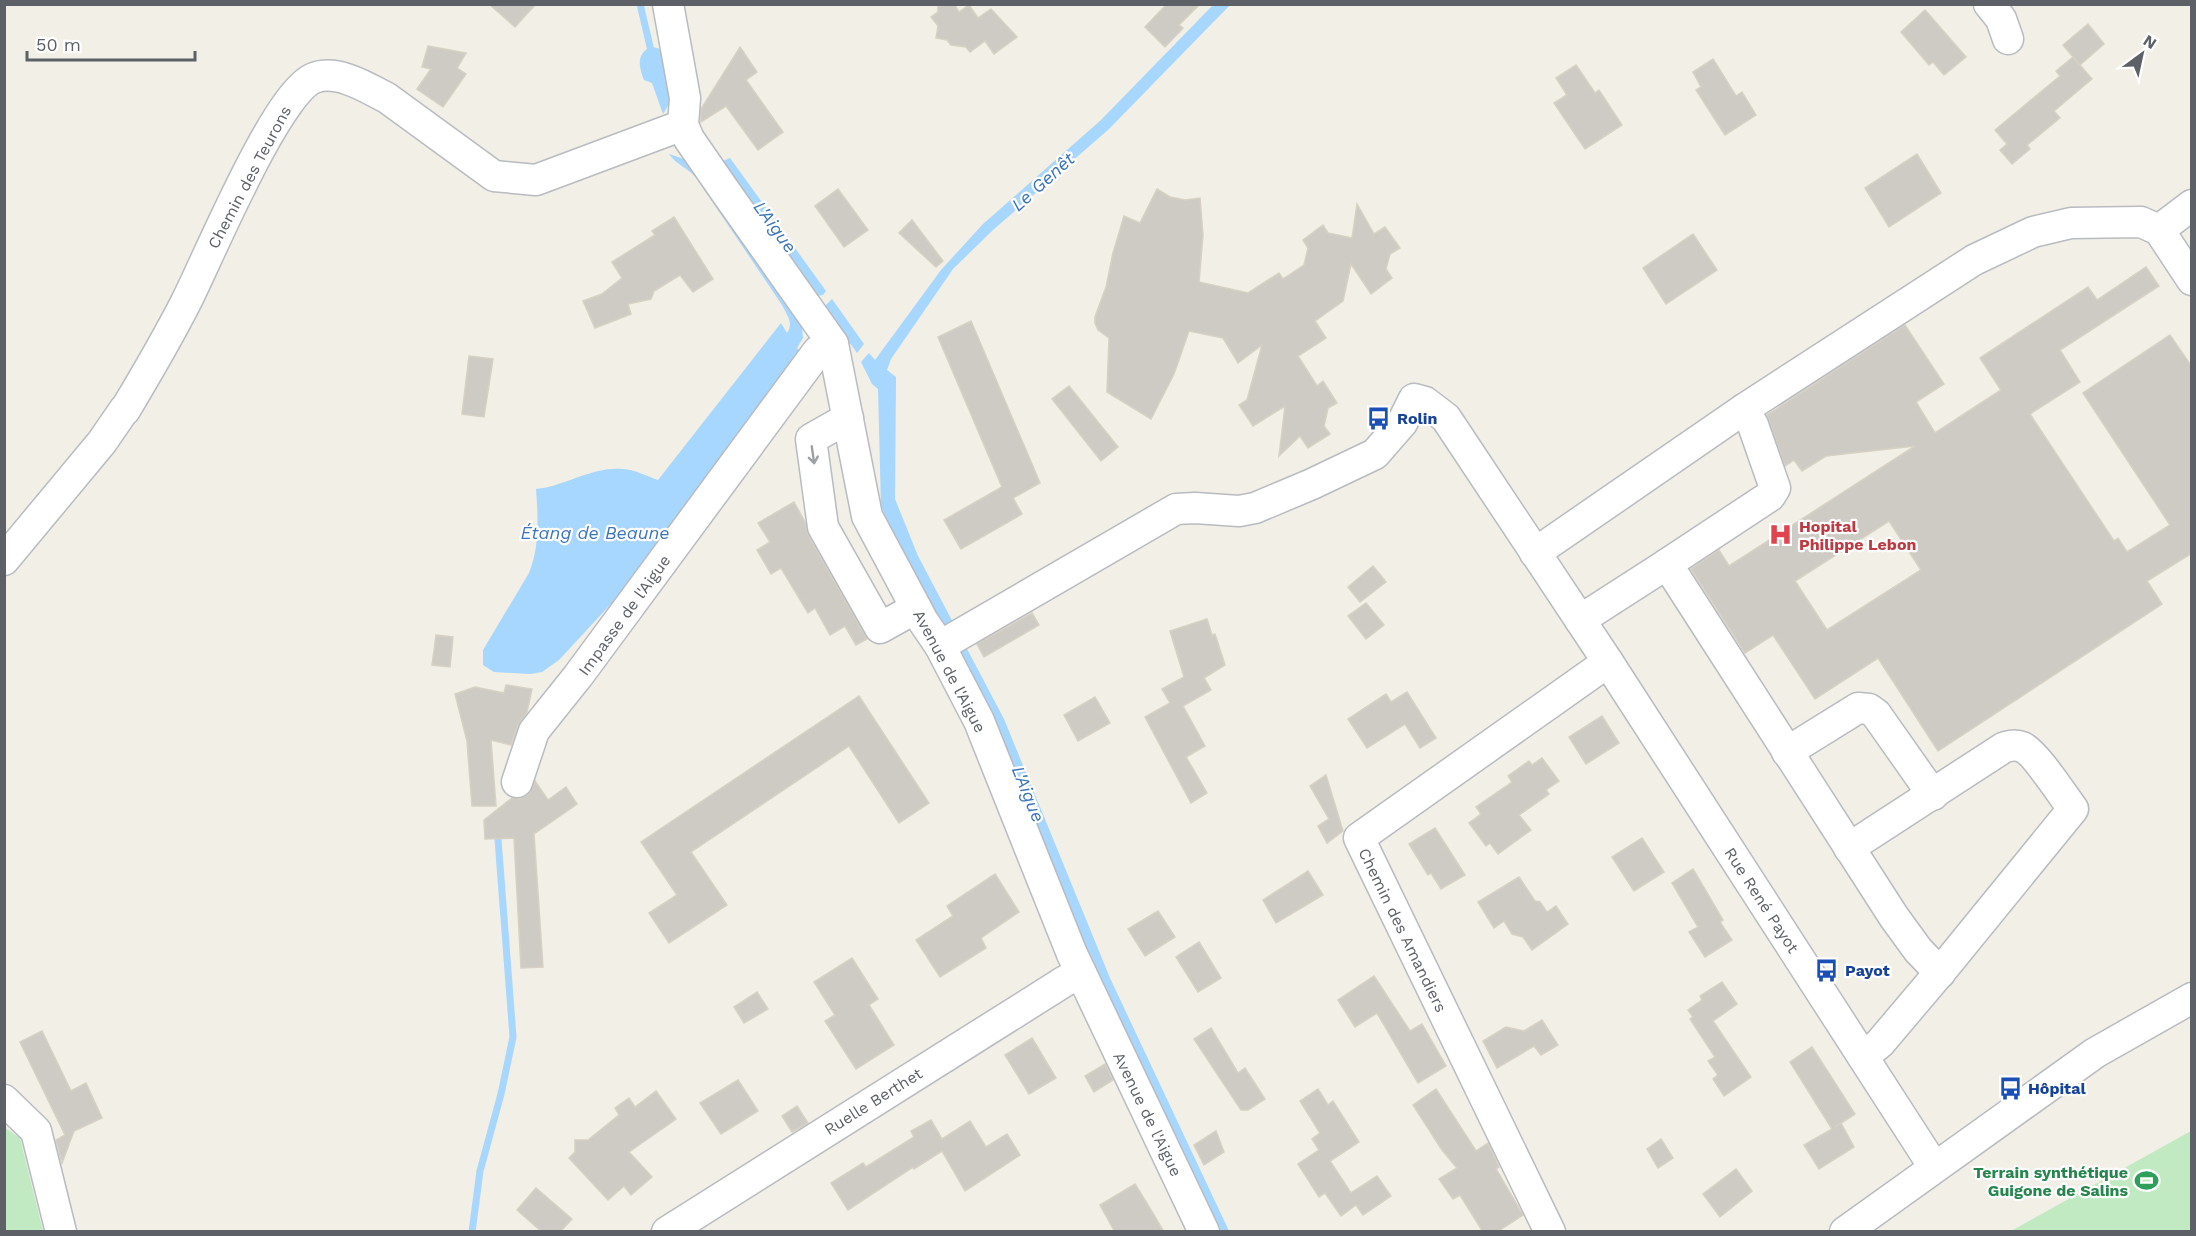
<svg xmlns="http://www.w3.org/2000/svg" width="2196" height="1236" viewBox="0 0 2196 1236" font-family="'Work Sans',sans-serif">
<style>
.green{fill:#c1eac2}
.water{fill:#a7d6ff}
.lines{fill:none;stroke-linecap:round;stroke-linejoin:round}
.stream{stroke:#a7d6ff;stroke-width:7}
.building{fill:#cecbc5;stroke:#d6d1c3;stroke-width:1.5;fill-rule:evenodd}
.minor-casing{stroke:#b8bbc0;stroke-width:33}
.minor{stroke:#fff;stroke-width:30}
.oneway{stroke:#9ea0a4}
.labels{text-anchor:middle;stroke-width:4.5;stroke-linejoin:round;paint-order:stroke}
.street-label{font-size:16px;fill:#5d6167;stroke:#fff}
.transit-label{font-size:16px;font-weight:bold;fill:#164399;stroke:#fff;text-anchor:start}
.health-label{font-size:16px;font-weight:bold;fill:#be3a42;stroke:#fff;text-anchor:start}
.leisure-label{font-size:16px;font-weight:bold;fill:#27864d;stroke:#fff;text-anchor:end}
.water-label{font-size:18px;font-style:italic;fill:#3a75ba;stroke:#fff}
</style>
<rect width="100%" height="100%" fill="#f1efe6"/>
<g class="green">
<path d="M4 1127 20 1138 43 1231H5Z"/>
<path d="M2191 1131V1231H2011Z"/>
</g>
<g class="water">
<path d="M1213 5H1230L1109 129 993 230 953 269 891 359 887 370 896 377 895 499 918 556 1004 719 1110 978 1229 1231H1214L881 506 878 389 872 384 861 362 869 353 875 360 941 270 983 224 1101 120Z"/>
<path d="M650 47 658 48 664 54 670 96 669 104 663 114 652 83 644 80C639 66 636 55 650 47Z"/>
<path d="M669 154 687 160 737 228 802 327 803 338 797 348 803 356 622 592 559 660 542 672 530 674 494 672 483 665V650L529 573C540 546 538 517 536 489 566 486 592 466 623 469 635 470 647 476 658 480L781 323 787 333C794 323 787 315 782 305L697 179C689 168 676 165 669 154Z"/>
<path d="M730 158 826 291 823 295 816 296 723 161Z"/>
<path d="M832 299 864 344 857 353 824 307Z"/>
</g>
<g class="lines">
<g class="stream">
<path d="M640 4 652 55"/>
<path d="M472 1232 480 1171 501 1094 513 1037 498 839"/>
</g>
</g>
<g class="building">
<path d="M489 4H536L515 27Z"/>
<path d="M947 4H954L959 12 969 5 978 18 991 9 1017 37 994 54 985 41 970 52 966 47 951 45 947 40 936 38 938 26 931 17 938 12V6H945Z"/>
<path d="M1167 4H1200L1179 25 1183 28 1165 47 1145 27Z"/>
<path d="M1925 10 1966 57 1944 75 1933 62 1929 65 1901 32Z"/>
<path d="M2088 24 2104 44 2080 65 2063 45Z"/>
<path d="M428 46 466 53 457 68 466 74 443 107 417 89 431 69 422 67Z"/>
<path d="M740 47 757 72 746 80 783 132 758 150 726 106 701 122V109Z"/>
<path d="M2073 57 2092 79 2054 111 2060 118 2027 145 2030 149 2012 164 2000 150 2007 144 1995 130 2060 76 2056 71Z"/>
<path d="M1713 59 1736 96 1742 92 1756 115 1725 135 1696 90 1701 87 1693 72Z"/>
<path d="M1576 65 1595 93 1599 90 1622 125 1585 149 1554 103 1567 95 1556 78Z"/>
<path d="M1917 154 1941 193 1889 227 1865 188Z"/>
<path d="M838 189 868 230 844 247 815 206Z"/>
<path d="M1157 189 1170 197 1185 200 1200 198 1203 235 1199 282 1248 293 1279 273 1283 279 1304 265 1308 248 1303 240 1323 225 1328 233 1352 238 1357 204 1374 234 1385 227 1400 248 1390 254 1386 269 1392 278 1371 294 1351 264 1343 301 1315 321 1326 338 1298 356 1317 386 1323 381 1337 403 1328 408 1324 426 1330 434 1308 448 1300 436 1279 456 1285 406 1253 426 1239 405 1247 400 1262 345 1238 363 1223 338 1189 331 1174 374 1151 419 1107 392 1109 338 1098 330 1095 323V317L1106 287 1113 253 1124 216 1140 223Z"/>
<path d="M674 217 713 279 693 292 680 275 654 291 651 299 628 304 631 314 595 328 583 301 602 294 622 278 612 262 655 235 652 231Z"/>
<path d="M912 220 943 261 936 267 899 233Z"/>
<path d="M1693 234 1717 270 1666 304 1643 268Z"/>
<path d="M2146 267 2159 286 2060 350 2080 382 2030 414 2114 541 2118 538 2127 552 2170 525 2083 393 2170 335 2192 367V553L2147 581 2162 604 1938 751 1878 658 1815 699 1773 635 1745 653 1691 569 1719 550 1729 566 1915 446 1826 456 1802 471 1794 460 1785 466 1767 415 1905 325 1944 384 1916 402 1935 433 2001 390 1980 358 2088 287 2097 300ZM1889 521 1921 570 1827 630 1795 581Z"/>
<path d="M971 321 1040 483 1013 498 1022 514 961 549 944 520 1002 487 938 337Z"/>
<path d="M469 356 493 359 484 417 462 414Z"/>
<path d="M1069 386 1118 447 1101 461 1052 399Z"/>
<path d="M794 502 805 522 808 535 867 639 856 645 845 626 830 635 815 608 808 613 781 568 771 574 757 550 770 542 758 523Z"/>
<path d="M1373 566 1386 582 1360 602 1348 587Z"/>
<path d="M1366 603 1384 625 1366 639 1348 616Z"/>
<path d="M1032 613 1039 625 984 657 977 644Z"/>
<path d="M1207 619 1212 635 1215 634 1225 665 1204 678 1211 690 1183 706 1205 746 1186 757 1207 793 1191 803 1145 717 1170 703 1162 689 1184 677 1170 631Z"/>
<path d="M436 635 453 637 450 667 432 665Z"/>
<path d="M506 685 532 689 527 712 518 725 511 745 491 740 496 806H472L467 741 455 694 475 687 504 693Z"/>
<path d="M1407 692 1436 738 1420 748 1405 724 1367 748 1348 719 1386 694 1391 702Z"/>
<path d="M859 696 929 803 899 823 849 746 691 852 727 905 669 943 649 913 677 895 641 842Z"/>
<path d="M1095 697 1110 723 1078 741 1064 715Z"/>
<path d="M1602 716 1619 743 1586 764 1569 737Z"/>
<path d="M1542 758 1559 781 1546 790 1549 794 1519 815 1531 830 1498 854 1490 843 1486 846 1469 823 1481 814 1476 807 1512 782 1508 776 1529 761 1532 765Z"/>
<path d="M1326 775 1343 831 1327 843 1318 826 1329 819 1310 786Z"/>
<path d="M535 781 548 800 566 787 577 804 534 834 543 967 521 968 514 838 485 839 484 820 512 798 520 799 528 795Z"/>
<path d="M1435 828 1465 875 1441 889 1431 873 1428 875 1409 844Z"/>
<path d="M1642 838 1664 872 1634 891 1612 857Z"/>
<path d="M1693 869 1723 920 1720 922 1732 940 1705 957 1689 932 1698 927 1672 883Z"/>
<path d="M1308 871 1323 895 1276 923 1263 900Z"/>
<path d="M995 874 1019 912 981 938 986 948 940 977 916 940 953 916 947 906Z"/>
<path d="M1519 877 1535 901 1540 902 1547 912 1556 906 1568 924 1532 950 1523 937 1512 934 1504 921 1494 928 1478 902Z"/>
<path d="M1158 911 1175 937 1145 956 1128 929Z"/>
<path d="M1199 942 1221 978 1198 992 1176 957Z"/>
<path d="M852 958 878 999 869 1005 894 1045 856 1069 825 1021 835 1015 814 982Z"/>
<path d="M1374 976 1410 1031 1422 1024 1446 1066 1418 1083 1377 1013 1355 1027 1338 1000Z"/>
<path d="M1722 982 1737 1004 1713 1021 1751 1077 1724 1096 1713 1079 1718 1075 1708 1061 1715 1057 1690 1019 1693 1017 1688 1010 1702 1000 1700 996Z"/>
<path d="M757 992 768 1009 744 1023 734 1007Z"/>
<path d="M1542 1020 1558 1045 1541 1055 1534 1046 1497 1068 1483 1041 1506 1027 1524 1031Z"/>
<path d="M1211 1028 1238 1073 1245 1068 1265 1099 1248 1110H1241L1194 1039Z"/>
<path d="M42 1031 71 1091 86 1083 102 1118 74 1131 62 1163 56 1140 65 1135 20 1042Z"/>
<path d="M1032 1038 1056 1078 1029 1094 1005 1055Z"/>
<path d="M1812 1047 1855 1114 1835 1127 1841 1123 1854 1147 1819 1169 1804 1145 1832 1129 1790 1062Z"/>
<path d="M1105 1064 1113 1080 1094 1092 1085 1076Z"/>
<path d="M738 1080 758 1111 721 1134 700 1103Z"/>
<path d="M1318 1089 1328 1105 1333 1101 1359 1142 1330 1161 1351 1193 1377 1176 1391 1196 1363 1215 1356 1205 1341 1216 1325 1193 1319 1197 1298 1164 1319 1150 1312 1139 1320 1133 1300 1101Z"/>
<path d="M1436 1089 1476 1151 1488 1143 1499 1167 1496 1169 1523 1215 1497 1232H1483L1460 1195 1453 1199 1439 1179 1457 1168 1442 1150 1413 1105Z"/>
<path d="M656 1091 676 1119 629 1152 652 1177 631 1195 624 1186 608 1200 569 1158 575 1152V1140H588L619 1115 615 1108 629 1098 635 1107Z"/>
<path d="M797 1106 808 1123 792 1132 782 1116Z"/>
<path d="M931 1120 942 1139 970 1121 986 1147 1007 1134 1020 1155 965 1191 942 1151 914 1169 913 1167 848 1210 831 1183 863 1163 866 1167 914 1137 911 1131Z"/>
<path d="M1216 1131 1224 1152 1204 1165 1194 1145Z"/>
<path d="M1661 1139 1673 1158 1658 1168 1647 1149Z"/>
<path d="M1736 1169 1752 1191 1720 1217 1703 1194Z"/>
<path d="M1135 1184 1151 1210 1164 1232H1115L1100 1205Z"/>
<path d="M536 1188 572 1219 560 1232H542L517 1210Z"/>
</g>
<g class="lines">
<defs>
<g id="minor">
<path d="M668 4 685 98 683 125 689 139 725 191 833 344 867 516 923 621 940 646 979 721 1072 954 1204 1232"/>
<path d="M1989 4 2001 19 2008 39"/>
<path d="M2159 230 2192 205"/>
<path d="M848 418 811 439 823 527 880 628 916 608"/>
<path d="M1535 553 1744 409 1974 260 2033 232 2071 223 2141 222 2159 230 2192 280"/>
<path d="M4 560 102 442 124 410H125C146 375 167 339 186 302 207 261 276 93 314 78 337 69 366 87 387 98L494 176 536 180 683 125"/>
<path d="M1667 564 1770 496 1775 488 1753 425 1744 409"/>
<path d="M1580 620 1667 564 1894 917 1918 950 1940 973"/>
<path d="M940 646 1176 509 1195 508 1239 511 1255 508 1312 484 1375 454 1402 423 1414 399 1425 402 1446 418 1608 662 1934 1167"/>
<path d="M1787 752 1858 708 1869 709 1876 714 1933 795"/>
<path d="M517 782 534 731 578 676 818 351 833 344"/>
<path d="M1849 848 2003 748C2008 746 2015 744 2022 747 2034 751 2064 797 2073 809L1946 965 1880 1043 1863 1057"/>
<path d="M4 1100 36 1131 61 1232"/>
<path d="M667 1232 1065 981 1081 973"/>
<path d="M1550 1232 1359 838 1608 662"/>
<path d="M1845 1232 2095 1053 2192 998"/>
</g>
</defs>
<use href="#minor" class="minor-casing"/>
<use href="#minor" class="minor"/>
</g>
<defs><path id="oneway-shaft" d="M-6 0H5M1.5-3L5.5 0L1.5 3" fill="none" stroke-width="1.6" stroke-linecap="round" stroke-linejoin="round" transform="scale(1.5)"/></defs>
<use class="oneway" href="#oneway-shaft" transform="translate(813 455) rotate(82)"/>
<defs>
<symbol id="bus-bare" viewBox="-9 -9 18 18"><path d="M-5-6H5V4H4V6H2V4H-2V6H-4V4H-5ZM-3.5-4V0h7V-4ZM-3.5 1.2v1.5H-2V1.2ZM2 1.2v1.5H3.5V1.2Z" fill="#1a4fb4" stroke="#fff" stroke-width="2.5" paint-order="stroke"/></symbol>
<symbol id="hospital-bare" viewBox="-9 -9 18 18"><path d="M-5-5h3v3.5h4V-5h3V5h-3V1.5h-4V5h-3Z" fill="#e0444e" stroke="#fff" stroke-width="2.5" paint-order="stroke"/></symbol>
<symbol id="stadium-bare" viewBox="-9 -9 18 18"><path d="M0-5a6.5 5 0 1 0 0 10a6.5 5 0 1 0 0-10ZM-3.5-1.8h7v3.6h-7Z" fill="#2e9e5b" stroke="#fff" stroke-width="2.5" paint-order="stroke"/></symbol>
</defs>
<g fill-rule="evenodd">
<use href="#bus-bare" x="1362" y="402" width="33" height="33"/>
<use href="#hospital-bare" x="1764" y="518" width="33" height="33"/>
<use href="#bus-bare" x="1810" y="954" width="33" height="33"/>
<use href="#bus-bare" x="1994" y="1072" width="33" height="33"/>
<use href="#stadium-bare" x="2130" y="1164" width="33" height="33"/>
</g>
<g class="labels">
<g class="street-label">
<text transform="translate(249 177) rotate(-62)" y="6">Chemin des Teurons</text>
<text transform="translate(624 615) rotate(-54)" y="6">Impasse de l'Aigue</text>
<text transform="translate(950 671) rotate(62)" y="6">Avenue de l'Aigue</text>
<text transform="translate(1762 900) rotate(57)" y="6">Rue René Payot</text>
<text transform="translate(1403 930) rotate(64)" y="6">Chemin des Amandiers</text>
<text transform="translate(873 1101) rotate(-32)" y="6">Ruelle Berthet</text>
<text transform="translate(1148 1114) rotate(64)" y="6">Avenue de l'Aigue</text>
</g>
<g class="transit-label">
<text x="1397" y="424">Rolin</text>
<text x="1845" y="976">Payot</text>
<text x="2028" y="1094">Hôpital</text>
</g>
<g class="health-label">
<text x="1799" y="532">Hopital<tspan x="1799" dy="18">Philippe Lebon</tspan></text>
</g>
<g class="leisure-label">
<text x="2128" y="1178">Terrain synthétique<tspan x="2128" dy="18">Guigone de Salins</tspan></text>
</g>
<g class="water-label">
<text transform="translate(1043 182) rotate(-42)" y="6">Le Genêt</text>
<text transform="translate(775 227) rotate(54)" y="6">L'Aigue</text>
<text x="595" y="539">Étang de Beaune</text>
<text transform="translate(1028 794) rotate(68)" y="6">L'Aigue</text>
</g>
</g>
<rect width="2196" height="1236" fill="none" stroke="#5d6167" stroke-width="12"/>
<g transform="translate(2142 54) rotate(33)" stroke="#ffffff" stroke-width="4.5" paint-order="stroke">
<path d="M0-4.5L10 22L0 15L-10 22Z" fill="#5d6167"/>
<text y="-9" font-size="16" font-weight="bold" text-anchor="middle" fill="#5d6167">N</text>
</g>
<path d="M27 51v9h168v-9" fill="none" stroke="#5d6167" stroke-width="3"/>
<text x="36" y="51" font-size="18" fill="#5d6167" stroke="#ffffff" stroke-width="4.5" paint-order="stroke">50 m</text>
</svg>
